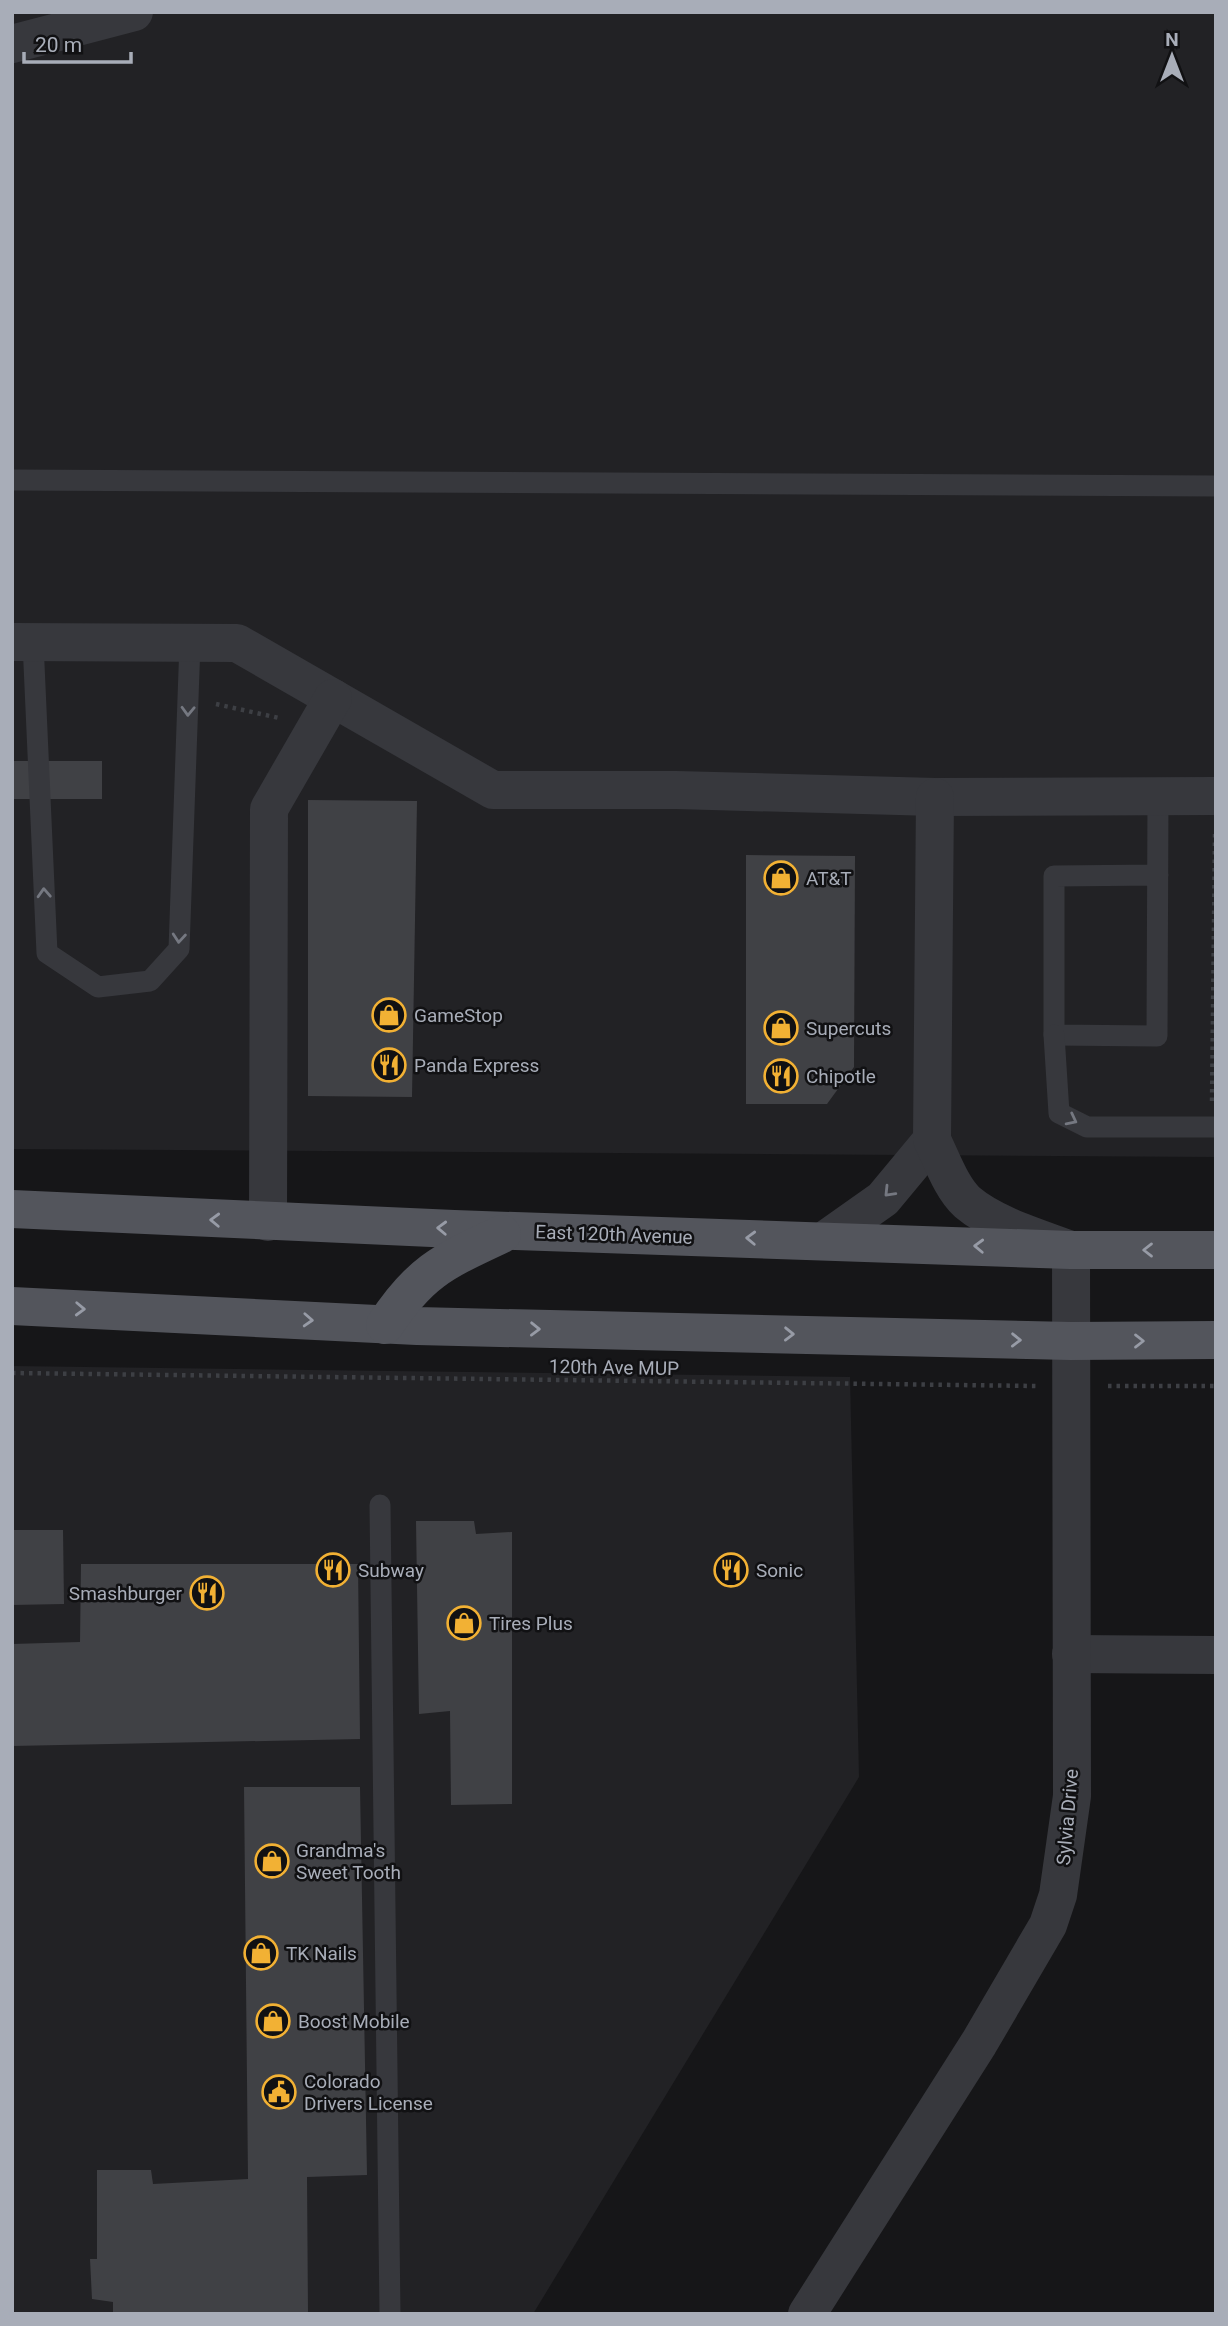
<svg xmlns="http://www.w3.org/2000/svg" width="1228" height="2326" viewBox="0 0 1228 2326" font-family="Roboto,sans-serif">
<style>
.built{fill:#222225}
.building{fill:#404145}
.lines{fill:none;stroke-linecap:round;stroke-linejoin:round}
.path{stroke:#3d3f44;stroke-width:4.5;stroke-dasharray:3.5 5;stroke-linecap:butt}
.service{stroke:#37383d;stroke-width:21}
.minor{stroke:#37383d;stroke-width:38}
.primary{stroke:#53555c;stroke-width:38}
.oneway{stroke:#757881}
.oneway2{stroke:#979ba6}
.labels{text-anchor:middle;stroke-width:5;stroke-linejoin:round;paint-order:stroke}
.poi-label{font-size:19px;fill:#a8adb8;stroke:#111113;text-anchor:start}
.street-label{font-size:19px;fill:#a8adb8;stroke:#111113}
</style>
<rect width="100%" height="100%" fill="#161618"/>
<g class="built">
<path d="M12 12H1216V1157L12 1149Z"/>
<path d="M12 1366 850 1377 859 1777 533 2314H12Z"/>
</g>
<g class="building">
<rect x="12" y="761" width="90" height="38"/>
<path d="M308 800 417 801 412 1097 308 1096Z"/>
<path d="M746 855 855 856 854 1067 827 1104H746Z"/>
<path d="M416 1521H474L476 1534 512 1532V1804L451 1805 450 1711 419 1714Z"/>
<path d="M12 1530H63L64 1604 12 1605Z"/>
<path d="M81 1564H358L360 1739 12 1746V1644L80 1642Z"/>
<path d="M244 1787H360L367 2175 307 2177 308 2314H113V2302L92 2299 90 2259H97V2170H151L153 2184 248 2179Z"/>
</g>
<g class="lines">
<g class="path">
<path d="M216 704 279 718"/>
<path d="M1212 1101 1215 833"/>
<path d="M12 1373 1036 1386"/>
<path d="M1108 1386H1216"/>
</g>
<g class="service">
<path d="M12 480 1216 486"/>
<path d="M33 642 47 953 98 987 150 981 179 949 190 643"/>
<path d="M1158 875 1054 876V1035L1157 1036 1158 796"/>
<path d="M1054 1035 1059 1113 1087 1127H1216"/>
<path d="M380 1505 390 2314"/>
</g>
<g class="minor">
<path d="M12 44 134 12"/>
<path d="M12 642 237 643 493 790H676L935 797 1216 796"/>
<path d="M268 1222 269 809 333 698"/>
<path d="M825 1240 883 1199 932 1140"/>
<path d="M1071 1654 1216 1655"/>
<path d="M807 2314 979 2043 1048 1925 1058 1895 1072 1796 1071 1250C1039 1238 994 1225 967 1202 951 1187 942 1160 932 1140L935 797"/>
</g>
<g class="primary">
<path d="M12 1209 454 1229 1071 1250H1216"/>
<path d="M12 1306 417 1326 1071 1341 1216 1340"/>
<path d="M385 1325C421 1270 445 1261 502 1234"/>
</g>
</g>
<defs><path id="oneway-chevron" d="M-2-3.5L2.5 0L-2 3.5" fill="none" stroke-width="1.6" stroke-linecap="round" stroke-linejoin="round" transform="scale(1.75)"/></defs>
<g class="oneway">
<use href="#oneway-chevron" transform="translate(188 711) rotate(92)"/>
<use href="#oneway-chevron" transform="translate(44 893) rotate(-93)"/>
<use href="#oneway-chevron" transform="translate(179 938) rotate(95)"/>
<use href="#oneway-chevron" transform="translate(1072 1120) rotate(27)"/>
<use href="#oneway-chevron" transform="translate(889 1192) rotate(134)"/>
</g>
<g class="oneway2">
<use href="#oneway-chevron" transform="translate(215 1220) rotate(-178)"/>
<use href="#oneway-chevron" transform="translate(442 1228) rotate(-178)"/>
<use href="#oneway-chevron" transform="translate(751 1238) rotate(-178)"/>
<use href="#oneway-chevron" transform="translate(979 1246) rotate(-178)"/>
<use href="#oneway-chevron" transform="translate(1148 1250) rotate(180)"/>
<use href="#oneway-chevron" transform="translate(80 1309) rotate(2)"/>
<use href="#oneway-chevron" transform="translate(308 1320) rotate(3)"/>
<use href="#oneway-chevron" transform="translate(535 1329) rotate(1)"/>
<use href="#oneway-chevron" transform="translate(789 1334) rotate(1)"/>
<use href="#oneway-chevron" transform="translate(1016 1340) rotate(1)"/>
<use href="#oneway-chevron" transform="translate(1139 1341)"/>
</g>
<defs>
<symbol id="shop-ring" viewBox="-11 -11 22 22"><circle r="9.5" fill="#111113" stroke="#f2b134" stroke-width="1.5"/><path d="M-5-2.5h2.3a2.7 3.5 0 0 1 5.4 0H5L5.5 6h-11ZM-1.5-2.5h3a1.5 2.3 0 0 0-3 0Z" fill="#f2b134"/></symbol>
<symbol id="restaurant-ring" viewBox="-11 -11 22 22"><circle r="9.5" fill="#111113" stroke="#f2b134" stroke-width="1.5"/><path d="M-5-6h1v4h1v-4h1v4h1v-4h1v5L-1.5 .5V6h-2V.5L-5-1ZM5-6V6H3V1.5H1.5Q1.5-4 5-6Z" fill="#f2b134"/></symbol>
<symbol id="civic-ring" viewBox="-11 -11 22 22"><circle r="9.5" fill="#111113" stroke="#f2b134" stroke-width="1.5"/><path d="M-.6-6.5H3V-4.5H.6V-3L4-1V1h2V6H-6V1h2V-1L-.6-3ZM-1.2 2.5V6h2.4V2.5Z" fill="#f2b134"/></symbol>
</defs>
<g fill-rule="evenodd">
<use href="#shop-ring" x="762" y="859" width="38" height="38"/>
<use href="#shop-ring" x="370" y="996" width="38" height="38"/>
<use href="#shop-ring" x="762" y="1009" width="38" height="38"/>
<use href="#restaurant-ring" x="370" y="1046" width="38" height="38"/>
<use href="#restaurant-ring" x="762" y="1057" width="38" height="38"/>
<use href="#restaurant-ring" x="314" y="1551" width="38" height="38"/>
<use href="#restaurant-ring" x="712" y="1551" width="38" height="38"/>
<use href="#restaurant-ring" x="188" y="1574" width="38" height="38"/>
<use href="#shop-ring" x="445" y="1604" width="38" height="38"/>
<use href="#shop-ring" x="253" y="1842" width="38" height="38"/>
<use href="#shop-ring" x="242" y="1934" width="38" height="38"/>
<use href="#shop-ring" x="254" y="2002" width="38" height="38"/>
<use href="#civic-ring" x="260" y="2073" width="38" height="38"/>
</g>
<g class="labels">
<g class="poi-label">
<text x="806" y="885">AT&amp;T</text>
<text x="414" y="1022">GameStop</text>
<text x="806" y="1035">Supercuts</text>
<text x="414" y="1072">Panda Express</text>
<text x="806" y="1083">Chipotle</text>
<text x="358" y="1577">Subway</text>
<text x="756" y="1577">Sonic</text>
<text x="182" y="1600" text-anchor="end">Smashburger</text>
<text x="489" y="1630">Tires Plus</text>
<text x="296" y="1857">Grandma's<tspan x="296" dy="22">Sweet Tooth</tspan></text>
<text x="286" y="1960">TK Nails</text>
<text x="298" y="2028">Boost Mobile</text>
<text x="304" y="2088">Colorado<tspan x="304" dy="22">Drivers License</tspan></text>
</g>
<g class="street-label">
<text transform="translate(614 1234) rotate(2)" y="7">East 120th Avenue</text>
<text transform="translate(614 1367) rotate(1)" y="7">120th Ave MUP</text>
<text transform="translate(1067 1817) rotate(-85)" y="7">Sylvia Drive</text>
</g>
</g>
<rect width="1228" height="2326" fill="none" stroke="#a8adb8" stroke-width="28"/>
<g transform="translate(1172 56)" stroke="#111113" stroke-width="5" paint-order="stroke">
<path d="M0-5L12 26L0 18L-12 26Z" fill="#a8adb8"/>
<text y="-10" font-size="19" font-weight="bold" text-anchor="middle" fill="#a8adb8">N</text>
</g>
<path d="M24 52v10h107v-10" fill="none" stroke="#a8adb8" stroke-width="3.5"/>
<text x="35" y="52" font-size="21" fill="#a8adb8" stroke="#111113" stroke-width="5" paint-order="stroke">20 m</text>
</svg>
